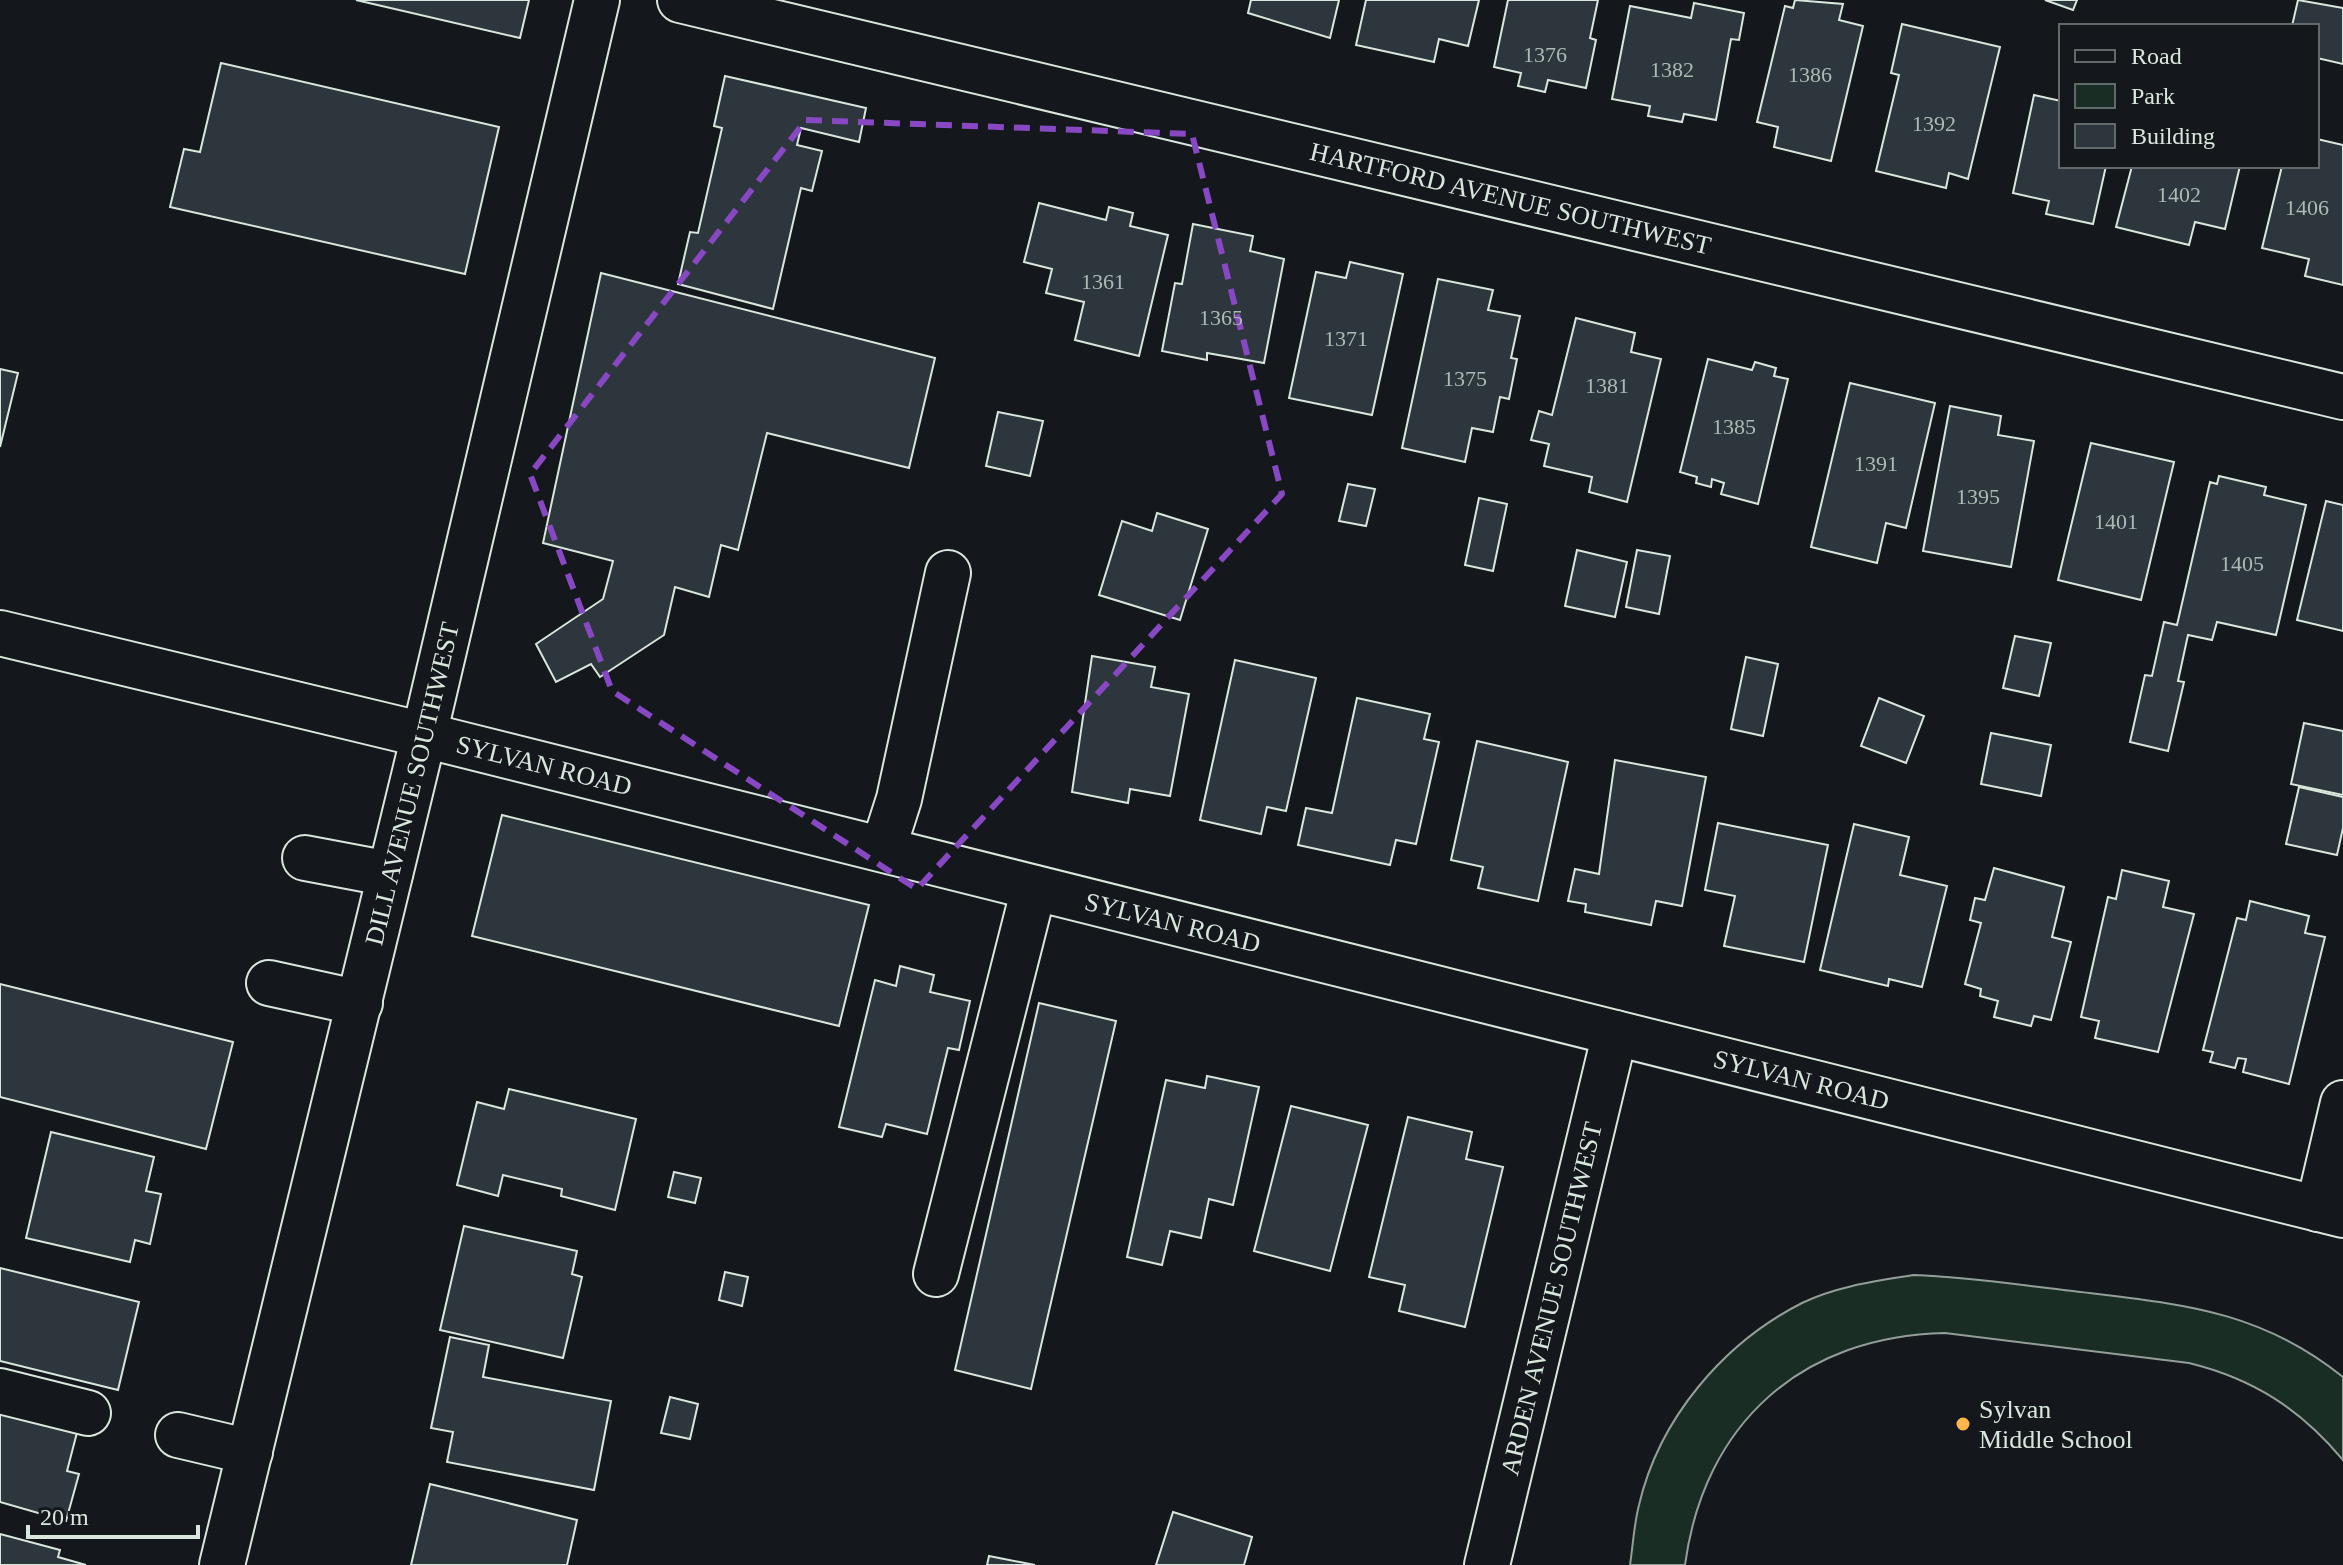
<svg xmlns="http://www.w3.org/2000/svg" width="2343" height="1565" viewBox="0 0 2343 1565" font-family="'Times New Roman',serif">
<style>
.green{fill:#1a2d24;stroke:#939e99;stroke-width:2}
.building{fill:#2c363c;stroke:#d8e6dc;stroke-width:2}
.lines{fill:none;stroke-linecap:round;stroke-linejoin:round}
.minor-casing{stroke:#d8e6dc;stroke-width:48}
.major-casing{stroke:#d8e6dc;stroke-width:48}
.minor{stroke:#14181c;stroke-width:44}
.major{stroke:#14181c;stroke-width:44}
.marked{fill:none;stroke:#8948c3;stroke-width:6;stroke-dasharray:16 10;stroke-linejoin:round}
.poi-dot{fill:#ffb74d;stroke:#14181c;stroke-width:3}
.labels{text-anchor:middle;stroke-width:6;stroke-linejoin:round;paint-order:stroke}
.number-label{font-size:22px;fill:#adbab4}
.street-label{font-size:26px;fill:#d8e6dc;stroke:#14181c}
.poi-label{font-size:26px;fill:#d8e6dc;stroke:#14181c;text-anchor:start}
</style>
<rect width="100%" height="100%" fill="#14181c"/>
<path class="green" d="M1914 1275C1968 1277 2020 1285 2073 1291 2177 1304 2257 1308 2343 1377V1460C2300 1409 2254 1379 2189 1363L1945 1333C1802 1336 1704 1423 1685 1565H1630C1633 1545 1634 1524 1639 1505 1659 1419 1723 1343 1802 1303 1837 1286 1877 1281 1914 1275Z"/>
<g class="building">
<path d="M356 0H529L520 38Z"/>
<path d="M1251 0H1339L1330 38 1248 13Z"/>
<path d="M1366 0H1479L1468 46 1439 39 1434 62 1356 45Z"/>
<path d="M1508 0H1598L1590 38 1596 40 1586 88 1548 80 1545 92 1518 86 1521 73 1494 67Z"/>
<path d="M1795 0 1843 4 1839 20 1863 26 1831 161 1774 147 1778 127 1757 122 1785 6 1793 8Z"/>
<path d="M2045 0H2077L2073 10Z"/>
<path d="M2298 0 2343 8V64L2317 58V26H2292Z"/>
<path d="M1694 3 1744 13 1739 40 1731 39 1716 120 1684 114 1682 122 1648 116 1650 106 1612 99 1630 6 1691 18Z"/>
<path d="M1902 24 2000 47 1968 179 1949 173 1946 188 1876 171 1899 75 1891 73Z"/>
<path d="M221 63 499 127 465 274 170 207 184 149 200 152Z"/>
<path d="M725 76 866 108 859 142 801 128 797 145 822 151 812 191 801 188 773 309 678 284 690 232 698 233 722 128 714 126Z"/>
<path d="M2034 95 2061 101V166H2106L2093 224 2046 214 2049 201 2013 193Z"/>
<path d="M2317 139 2343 145V285L2305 276 2309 259 2262 248 2282 166H2317Z"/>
<path d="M2132 166H2240L2225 229 2195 222 2189 245 2116 227Z"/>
<path d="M1039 203 1106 220 1109 207 1133 213 1130 226 1168 235 1139 356 1075 340 1084 302 1046 293 1052 269 1024 262Z"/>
<path d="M1193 224 1253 236 1250 251 1284 259 1264 363 1207 353V360L1162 351 1175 283 1182 284Z"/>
<path d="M1350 262 1403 274 1372 415 1289 398 1316 272 1346 278Z"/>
<path d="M601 273 935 358 909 468 767 433 738 550 721 545 709 597 675 587 664 635 600 677 591 664 556 682 536 644 603 599 613 561 543 543Z"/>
<path d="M1438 279 1493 290 1488 310 1520 316 1511 358 1517 359 1509 399 1500 397 1493 432 1472 428 1465 462 1402 448Z"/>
<path d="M1576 318 1635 333 1631 352 1661 359 1627 502 1589 492 1592 477 1544 466 1549 444 1531 440 1539 411 1552 415Z"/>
<path d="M1708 359 1752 370 1755 362 1776 368 1774 376 1788 379 1758 504 1721 494 1724 483 1712 479 1711 487 1696 483 1697 477 1680 472Z"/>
<path d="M0 369 18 373 0 447Z"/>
<path d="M1850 383 1935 403 1906 528 1886 523 1877 563 1811 547Z"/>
<path d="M1950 406 2001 416 1998 435 2034 441 2011 567 1923 551Z"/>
<path d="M998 412 1043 421 1030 476 986 466Z"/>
<path d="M2091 443 2174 462 2141 600 2058 580Z"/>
<path d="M2219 476 2266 487 2264 495 2306 505 2276 635 2217 622 2212 640 2188 635 2178 681 2184 682 2168 751 2130 742 2145 675 2152 676 2164 622 2177 625 2210 482 2217 484Z"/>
<path d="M1348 484 1375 489 1366 526 1339 521Z"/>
<path d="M1479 498 1507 504 1493 571 1465 565Z"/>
<path d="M2326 501 2343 505V631L2297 620Z"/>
<path d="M1157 513 1208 529 1180 620 1099 595 1122 521 1152 531Z"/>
<path d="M1577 550 1627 562 1615 617 1565 606Z"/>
<path d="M1637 550 1670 556 1659 614 1626 607Z"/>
<path d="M2015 636 2051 643 2039 696 2003 688Z"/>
<path d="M1092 656 1155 667 1151 687 1189 694 1170 796 1130 789 1128 803 1072 792Z"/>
<path d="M1746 657 1778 664 1763 736 1731 729Z"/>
<path d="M1235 660 1316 678 1286 811 1267 807 1261 834 1200 820Z"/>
<path d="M1357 698 1430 714 1424 739 1439 742 1416 844 1396 840 1390 865 1298 845 1306 808 1332 813Z"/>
<path d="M1879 698 1924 716 1906 763 1861 746Z"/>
<path d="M2304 723 2343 731V795L2291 784Z"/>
<path d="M1991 733 2051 745 2041 796 1981 784Z"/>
<path d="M1477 741 1568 762 1538 901 1478 888 1483 867 1451 860Z"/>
<path d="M1615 760 1706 777 1682 906 1656 901 1651 925 1585 912 1586 904 1568 901 1575 869 1599 874Z"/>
<path d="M2299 787 2343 797V828L2337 855 2286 844Z"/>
<path d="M502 815 869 905 839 1026 472 936Z"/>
<path d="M1718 823 1828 845 1804 962 1724 946 1735 896 1705 890Z"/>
<path d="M1854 824 1909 837 1900 875 1947 886 1922 987 1889 979 1888 986 1820 970Z"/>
<path d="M1994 868 2064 887 2052 937 2071 942 2051 1020 2034 1016 2031 1026 1994 1017 1998 1001 1980 996 1981 989 1965 984 1981 923 1970 920 1975 898 1985 900Z"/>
<path d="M2122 870 2169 881 2163 907 2194 914 2158 1052 2095 1038 2099 1021 2081 1017 2108 897 2116 899Z"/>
<path d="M2250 901 2309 916 2305 933 2325 937 2289 1084 2243 1072 2246 1059 2238 1058 2235 1068 2210 1062 2213 1052 2203 1050 2237 918 2246 920Z"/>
<path d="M900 966 934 975 930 992 970 1001 959 1050 948 1048 927 1134 886 1124 882 1137 839 1127 875 980 896 986Z"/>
<path d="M0 984 233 1042 206 1149 0 1097Z"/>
<path d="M1039 1003 1116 1021 1031 1389 955 1370Z"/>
<path d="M1207 1076 1259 1087 1233 1205 1209 1199 1201 1238 1170 1231 1162 1265 1127 1257 1166 1080 1205 1088Z"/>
<path d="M509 1089 636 1119 615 1210 561 1196 562 1189 503 1175 498 1196 457 1185 477 1102 504 1109Z"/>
<path d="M1291 1106 1368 1125 1330 1271 1254 1251Z"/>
<path d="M1408 1117 1472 1132 1466 1159 1503 1167 1465 1327 1399 1311 1405 1285 1369 1277Z"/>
<path d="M51 1132 154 1157 146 1191 161 1194 150 1244 135 1240 130 1262 26 1238Z"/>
<path d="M674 1172 701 1178 695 1203 668 1197Z"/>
<path d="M464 1226 577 1251 572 1274 582 1277 563 1358 440 1330Z"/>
<path d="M0 1268 139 1302 118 1390 0 1361Z"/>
<path d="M725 1272 748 1277 742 1306 719 1300Z"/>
<path d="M450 1337 489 1345 483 1377 611 1401 594 1490 447 1462 453 1432 431 1428Z"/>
<path d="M670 1397 698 1404 690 1439 661 1433Z"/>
<path d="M0 1399 80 1421 67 1471 79 1474 66 1521 0 1502Z"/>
<path d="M430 1484 577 1520 567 1565H411Z"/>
<path d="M1173 1512 1252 1537 1244 1565H1156Z"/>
<path d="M0 1534 60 1550 58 1557 86 1565H0Z"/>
<path d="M989 1556 1035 1565H987Z"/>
</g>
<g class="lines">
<defs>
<g id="minor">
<path id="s1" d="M680 0 2343 397"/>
<path d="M883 849 899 799 948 573"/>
<path d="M305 858 390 874"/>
<path d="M269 983 360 1003"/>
<path d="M2318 1209 2343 1103"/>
<path d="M936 1274 1034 888"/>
<path d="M0 1391 88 1413"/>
<path d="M178 1435 250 1452"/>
<path id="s2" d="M1487 1565 1615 1033"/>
</g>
<g id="major">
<path id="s3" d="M0 633 424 735 2343 1215"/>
<path id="s4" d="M222 1565 424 735 597 0"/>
</g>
</defs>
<use href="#minor" class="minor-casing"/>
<use href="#major" class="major-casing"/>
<use href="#minor" class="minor"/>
<use href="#major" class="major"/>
</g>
<path class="marked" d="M806 120 1192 134 1282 494 917 889 612 691 530 474Z"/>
<circle class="poi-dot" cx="1963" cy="1424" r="8"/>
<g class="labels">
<g class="number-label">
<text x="1545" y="62">1376</text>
<text x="1672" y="77">1382</text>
<text x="1810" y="82">1386</text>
<text x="1934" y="131">1392</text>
<text x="2179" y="202">1402</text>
<text x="2307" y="215">1406</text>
<text x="1103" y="289">1361</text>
<text x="1221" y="325">1365</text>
<text x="1346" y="346">1371</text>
<text x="1465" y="386">1375</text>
<text x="1607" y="393">1381</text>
<text x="1734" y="434">1385</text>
<text x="1876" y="471">1391</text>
<text x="1978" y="504">1395</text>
<text x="2116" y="529">1401</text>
<text x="2242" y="571">1405</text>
</g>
<g class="street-label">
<text dy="9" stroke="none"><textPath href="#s1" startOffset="854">HARTFORD AVENUE SOUTHWEST</textPath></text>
<text dy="9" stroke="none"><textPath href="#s3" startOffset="560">SYLVAN ROAD</textPath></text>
<text dy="9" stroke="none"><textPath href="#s4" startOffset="804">DILL AVENUE SOUTHWEST</textPath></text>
<text dy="9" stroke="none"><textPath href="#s3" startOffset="1208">SYLVAN ROAD</textPath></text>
<text dy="9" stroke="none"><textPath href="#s3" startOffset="1856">SYLVAN ROAD</textPath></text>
<text dy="9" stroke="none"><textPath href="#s2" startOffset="274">ARDEN AVENUE SOUTHWEST</textPath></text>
</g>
<g class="poi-label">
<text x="1979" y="1418">Sylvan<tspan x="1979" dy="30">Middle School</tspan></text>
</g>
</g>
<rect x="2059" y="24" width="260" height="144" fill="#14181c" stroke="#626a69" stroke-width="2"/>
<rect x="2075" y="50" width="40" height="12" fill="#14181c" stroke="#626a69" stroke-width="2"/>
<text x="2131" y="64" font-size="24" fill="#d8e6dc">Road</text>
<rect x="2075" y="84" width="40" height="24" fill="#1a2d24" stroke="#626a69" stroke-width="2"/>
<text x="2131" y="104" font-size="24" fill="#d8e6dc">Park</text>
<rect x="2075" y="124" width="40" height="24" fill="#2c363c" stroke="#626a69" stroke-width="2"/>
<text x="2131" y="144" font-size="24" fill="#d8e6dc">Building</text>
<path d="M28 1525v12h170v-12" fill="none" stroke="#d8e6dc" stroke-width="4"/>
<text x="40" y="1525" font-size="24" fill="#d8e6dc" stroke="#14181c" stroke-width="6" paint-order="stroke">20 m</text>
</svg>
